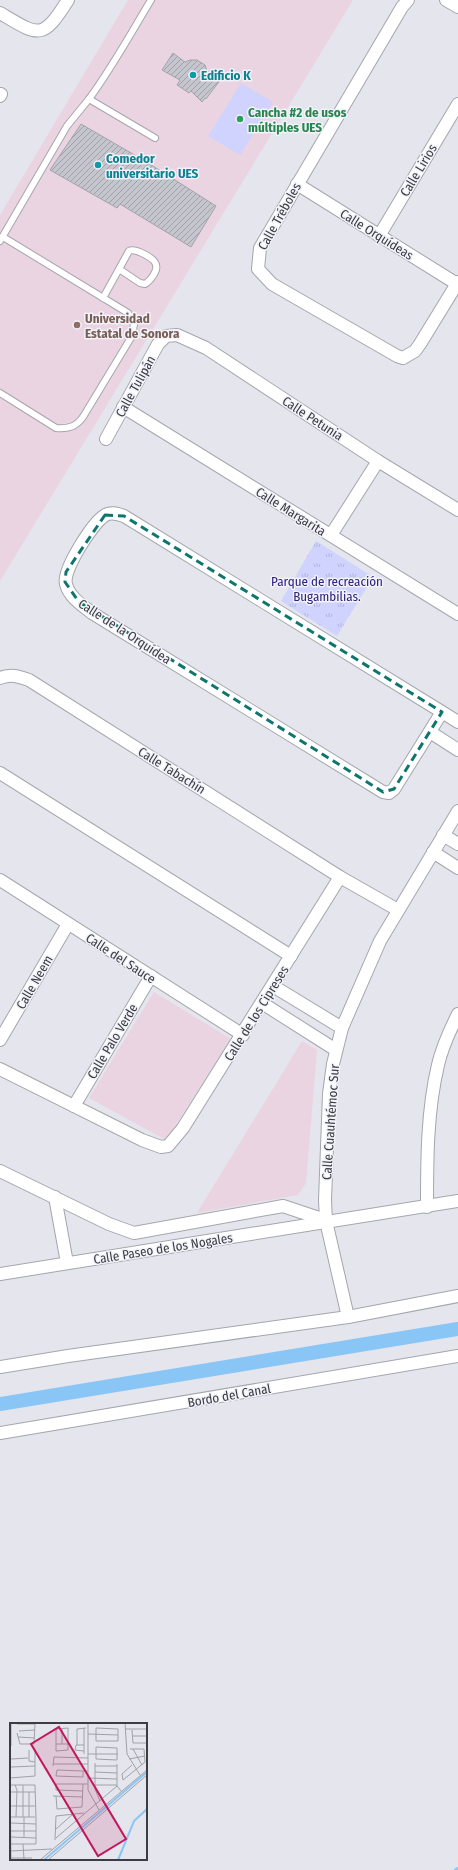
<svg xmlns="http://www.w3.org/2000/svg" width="458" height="1870" viewBox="0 0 458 1870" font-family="'Fira Sans Condensed',sans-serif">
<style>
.education{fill:#ebd4e1}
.grass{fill:#cfd3fd}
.park{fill:url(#park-tufts)}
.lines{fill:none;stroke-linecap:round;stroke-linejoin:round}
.stream{stroke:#8ac6f5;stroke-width:4}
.canal{stroke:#8ac6f5;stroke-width:14}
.building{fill:url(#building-hatch);stroke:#a3a4ab}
.lane-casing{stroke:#a5a6ad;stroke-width:8}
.street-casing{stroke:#a5a6ad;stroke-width:14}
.lane{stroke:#fff;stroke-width:6}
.street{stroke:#fff;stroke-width:12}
.marked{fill:none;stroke:#0f766e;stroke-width:3;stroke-dasharray:8 5;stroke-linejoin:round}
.culture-dot{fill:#0f9aa8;stroke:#f1f2fa;stroke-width:1.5}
.leisure-dot{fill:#2e9e5b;stroke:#f1f2fa;stroke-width:1.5}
.education-dot{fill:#8d6e63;stroke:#f1f2fa;stroke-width:1.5}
.labels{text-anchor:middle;stroke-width:3;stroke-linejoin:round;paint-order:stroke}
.culture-label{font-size:13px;font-weight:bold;fill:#0d838f;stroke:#f1f2fa;text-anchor:start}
.leisure-label{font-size:13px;font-weight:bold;fill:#27864d;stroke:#f1f2fa;text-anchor:start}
.street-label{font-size:13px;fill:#3c3d40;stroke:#f1f2fa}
.education-label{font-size:13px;font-weight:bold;fill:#785e54;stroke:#f1f2fa;text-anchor:start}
.park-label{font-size:13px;fill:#2d227b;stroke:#f1f2fa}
.inset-river{fill:none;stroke:#8ac6f5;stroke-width:2}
.inset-road{fill:none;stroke:#a1a2a8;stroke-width:1}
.view{fill:#c2185b;fill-opacity:0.15;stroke:#c2185b;stroke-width:2}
.inset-edge{fill:none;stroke:#3c3d40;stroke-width:2}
</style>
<defs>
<pattern id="park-tufts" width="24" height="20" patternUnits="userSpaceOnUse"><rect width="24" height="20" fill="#cfd3fd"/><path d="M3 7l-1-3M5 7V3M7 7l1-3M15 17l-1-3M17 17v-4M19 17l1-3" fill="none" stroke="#b3b6da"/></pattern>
<pattern id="building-hatch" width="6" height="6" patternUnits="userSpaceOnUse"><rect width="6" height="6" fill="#c4c5cd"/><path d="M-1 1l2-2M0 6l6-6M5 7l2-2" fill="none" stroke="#a0a1a8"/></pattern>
</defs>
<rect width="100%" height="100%" fill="#e4e5ed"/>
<g class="education">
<path d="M128 0H353L0 581V215Z"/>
<path d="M154 992 231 1039 166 1140 89 1098Z"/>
<path d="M302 1041 317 1050 306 1183 298 1195 197 1213Z"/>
</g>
<path class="grass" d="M241 83 273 102 240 155 208 136Z"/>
<path class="park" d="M316 541 373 577 337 636 281 601Z"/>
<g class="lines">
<path class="stream" d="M456 1870 458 1869"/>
<path class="canal" d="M0 1404 458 1329"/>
</g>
<g class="building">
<path d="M173 53 185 62 190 60H197L205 65 207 71 221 79 206 99 205 98 202 102 191 91 189 93 177 85 180 80 162 70Z"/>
<path d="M81 124 145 161 216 206 191 247 120 204 117 208 50 170Z"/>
</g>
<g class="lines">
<defs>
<g id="lane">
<path d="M151 0C131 33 112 68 89 99L155 138"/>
<path d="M0 241 67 126 89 99"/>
<path d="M103 298 129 251C135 248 155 258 156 265 158 271 150 281 145 284L140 283 119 269"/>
<path d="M0 393 56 428C68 429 76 427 83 417L132 336 134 324 128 313 3 237"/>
</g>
<g id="street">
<path d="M408 0 402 7 260 248 258 269 272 284 397 356 403 358 415 351 420 344 458 282"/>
<path d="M446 0 458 7"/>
<path d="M0 13C39 36 42 41 68 0"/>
<path d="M0 96 1 94"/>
<path d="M297 184 457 284"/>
<path d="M379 236 458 104"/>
<path d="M123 407 458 614"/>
<path d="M106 439 158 344 166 336 177 335 206 348 378 461 458 510"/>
<path d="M331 535 378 461"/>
<path d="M0 678C11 674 18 676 29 680L340 877 398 910"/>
<path d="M442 712 394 789 389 793 383 792 92 613C82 605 69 597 66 584 62 570 93 523 104 516 110 511 118 514 124 516L442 712 458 722"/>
<path d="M430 732 458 750"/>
<path d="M0 773 291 956"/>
<path d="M443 835 458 844"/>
<path d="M433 852 458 868"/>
<path d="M0 880 243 1035"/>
<path d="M273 986 342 1028"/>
<path d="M262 1003 336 1050"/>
<path d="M0 1040 68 924"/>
<path d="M0 1069 142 1140 161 1147 168 1146 183 1128 340 877"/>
<path d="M74 1106 151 976"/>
<path d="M0 1171 109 1224 134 1233 283 1206 325 1220"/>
<path d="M55 1197 67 1263"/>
<path d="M427 1207C427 1160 427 1111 438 1065 442 1047 450 1030 458 1014"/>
<path d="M0 1274 458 1201"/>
<path d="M348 1317 326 1221 325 1200 329 1094 333 1064 342 1028 380 941 458 811"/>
<path d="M0 1367 68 1356 348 1317 458 1296"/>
<path d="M0 1433 458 1356"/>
</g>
</defs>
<use href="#lane" class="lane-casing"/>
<use href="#street" class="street-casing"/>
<use href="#lane" class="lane"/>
<use href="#street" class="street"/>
</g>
<path class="marked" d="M105 515 124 516 442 712 394 789 383 792 79 602 65 582 66 572Z"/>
<g class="culture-dot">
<circle cx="193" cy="75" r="4"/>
<circle cx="98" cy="165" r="4"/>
</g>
<circle class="leisure-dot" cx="240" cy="119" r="4"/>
<circle class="education-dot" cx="77" cy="325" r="4"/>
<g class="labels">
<g class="culture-label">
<text x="201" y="80">Edificio K</text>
<text x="106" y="163">Comedor<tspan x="106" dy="15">universitario UES</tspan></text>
</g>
<g class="leisure-label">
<text x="248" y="117">Cancha #2 de usos<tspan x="248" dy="15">múltiples UES</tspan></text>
</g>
<g class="street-label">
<text transform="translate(418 170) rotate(-59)" y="5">Calle Lirios</text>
<text transform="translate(279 216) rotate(-61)" y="5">Calle Tréboles</text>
<text transform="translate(377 234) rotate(32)" y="5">Calle Orquídeas</text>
<text transform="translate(135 386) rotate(-61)" y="5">Calle Tulipán</text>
<text transform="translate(313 418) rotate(33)" y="5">Calle Petunia</text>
<text transform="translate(291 511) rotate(32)" y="5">Calle Margarita</text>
<text transform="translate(125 631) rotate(33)" y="5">Calle de la Orquídea</text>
<text transform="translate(172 770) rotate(32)" y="5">Calle Tabachín</text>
<text transform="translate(121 958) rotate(33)" y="5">Calle del Sauce</text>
<text transform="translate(34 982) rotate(-60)" y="5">Calle Neem</text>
<text transform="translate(256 1013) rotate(-58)" y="5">Calle de los Cipreses</text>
<text transform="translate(112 1041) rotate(-59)" y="5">Calle Palo Verde</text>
<text transform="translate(330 1122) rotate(-86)" y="5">Calle Cuauhtémoc Sur</text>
<text transform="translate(163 1248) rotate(-9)" y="5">Calle Paseo de los Nogales</text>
<text transform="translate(229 1395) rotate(-10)" y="5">Bordo del Canal</text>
</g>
<g class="education-label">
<text x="85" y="323">Universidad<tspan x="85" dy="15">Estatal de Sonora</tspan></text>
</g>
<g class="park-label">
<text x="327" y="586">Parque de recreación<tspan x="327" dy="15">Bugambilias.</tspan></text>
</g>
</g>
<g transform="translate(10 1723)">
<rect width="137" height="137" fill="#e4e5ed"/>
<path class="inset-river" d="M34 137 137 49M108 137 124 98 137 86"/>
<path class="inset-road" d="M1 0V23M78 0V67L89 87M115 0 117 31 130 52M7 1H25M52 5V21M58 5V27L46 28V6ZM86 5 108 6V18H86ZM115 6H137M122 7 123 20H137M9 8 25 7M7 10 10 21H24L25 0M78 11 108 12M122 13H137M8 14 25 15M46 21H59M67 22V6L76 5M86 24 107 25V37L86 36ZM120 26H134L135 39 113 57 112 51 122 42M123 26 132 42M19 27V38L25 39M74 28 65 27 66 22H74M74 31V5M78 31H108M1 36 18 35M119 36 135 33M85 40V66L90 78M43 41H78M107 41V63L111 68M43 43 44 34 78 35M85 43H107M1 44 25 43M73 48V54L46 53 47 47 73 48H78M85 49 107 50M0 55 1 137M0 55 25 53V26M78 55 107 56M0 62H25L26 95V121H0M5 62 7 67 6 94M85 62H107M73 68 46 67V61H78M0 69H25M19 69V94M43 73 73 74M46 73 47 86 72 84 73 61M1 83H25M0 94H25M13 94V62M0 100 26 101M46 106 63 91M0 108H26M1 114 26 115M14 114V94M46 115 107 63M45 117 46 93 74 90M13 121 14 136M0 128 42 126M1 135H22M30 137 137 47M38 137 137 52"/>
<path class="view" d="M49 4 116 116 88 133 21 21Z"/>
<rect width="137" height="137" class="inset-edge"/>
</g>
</svg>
